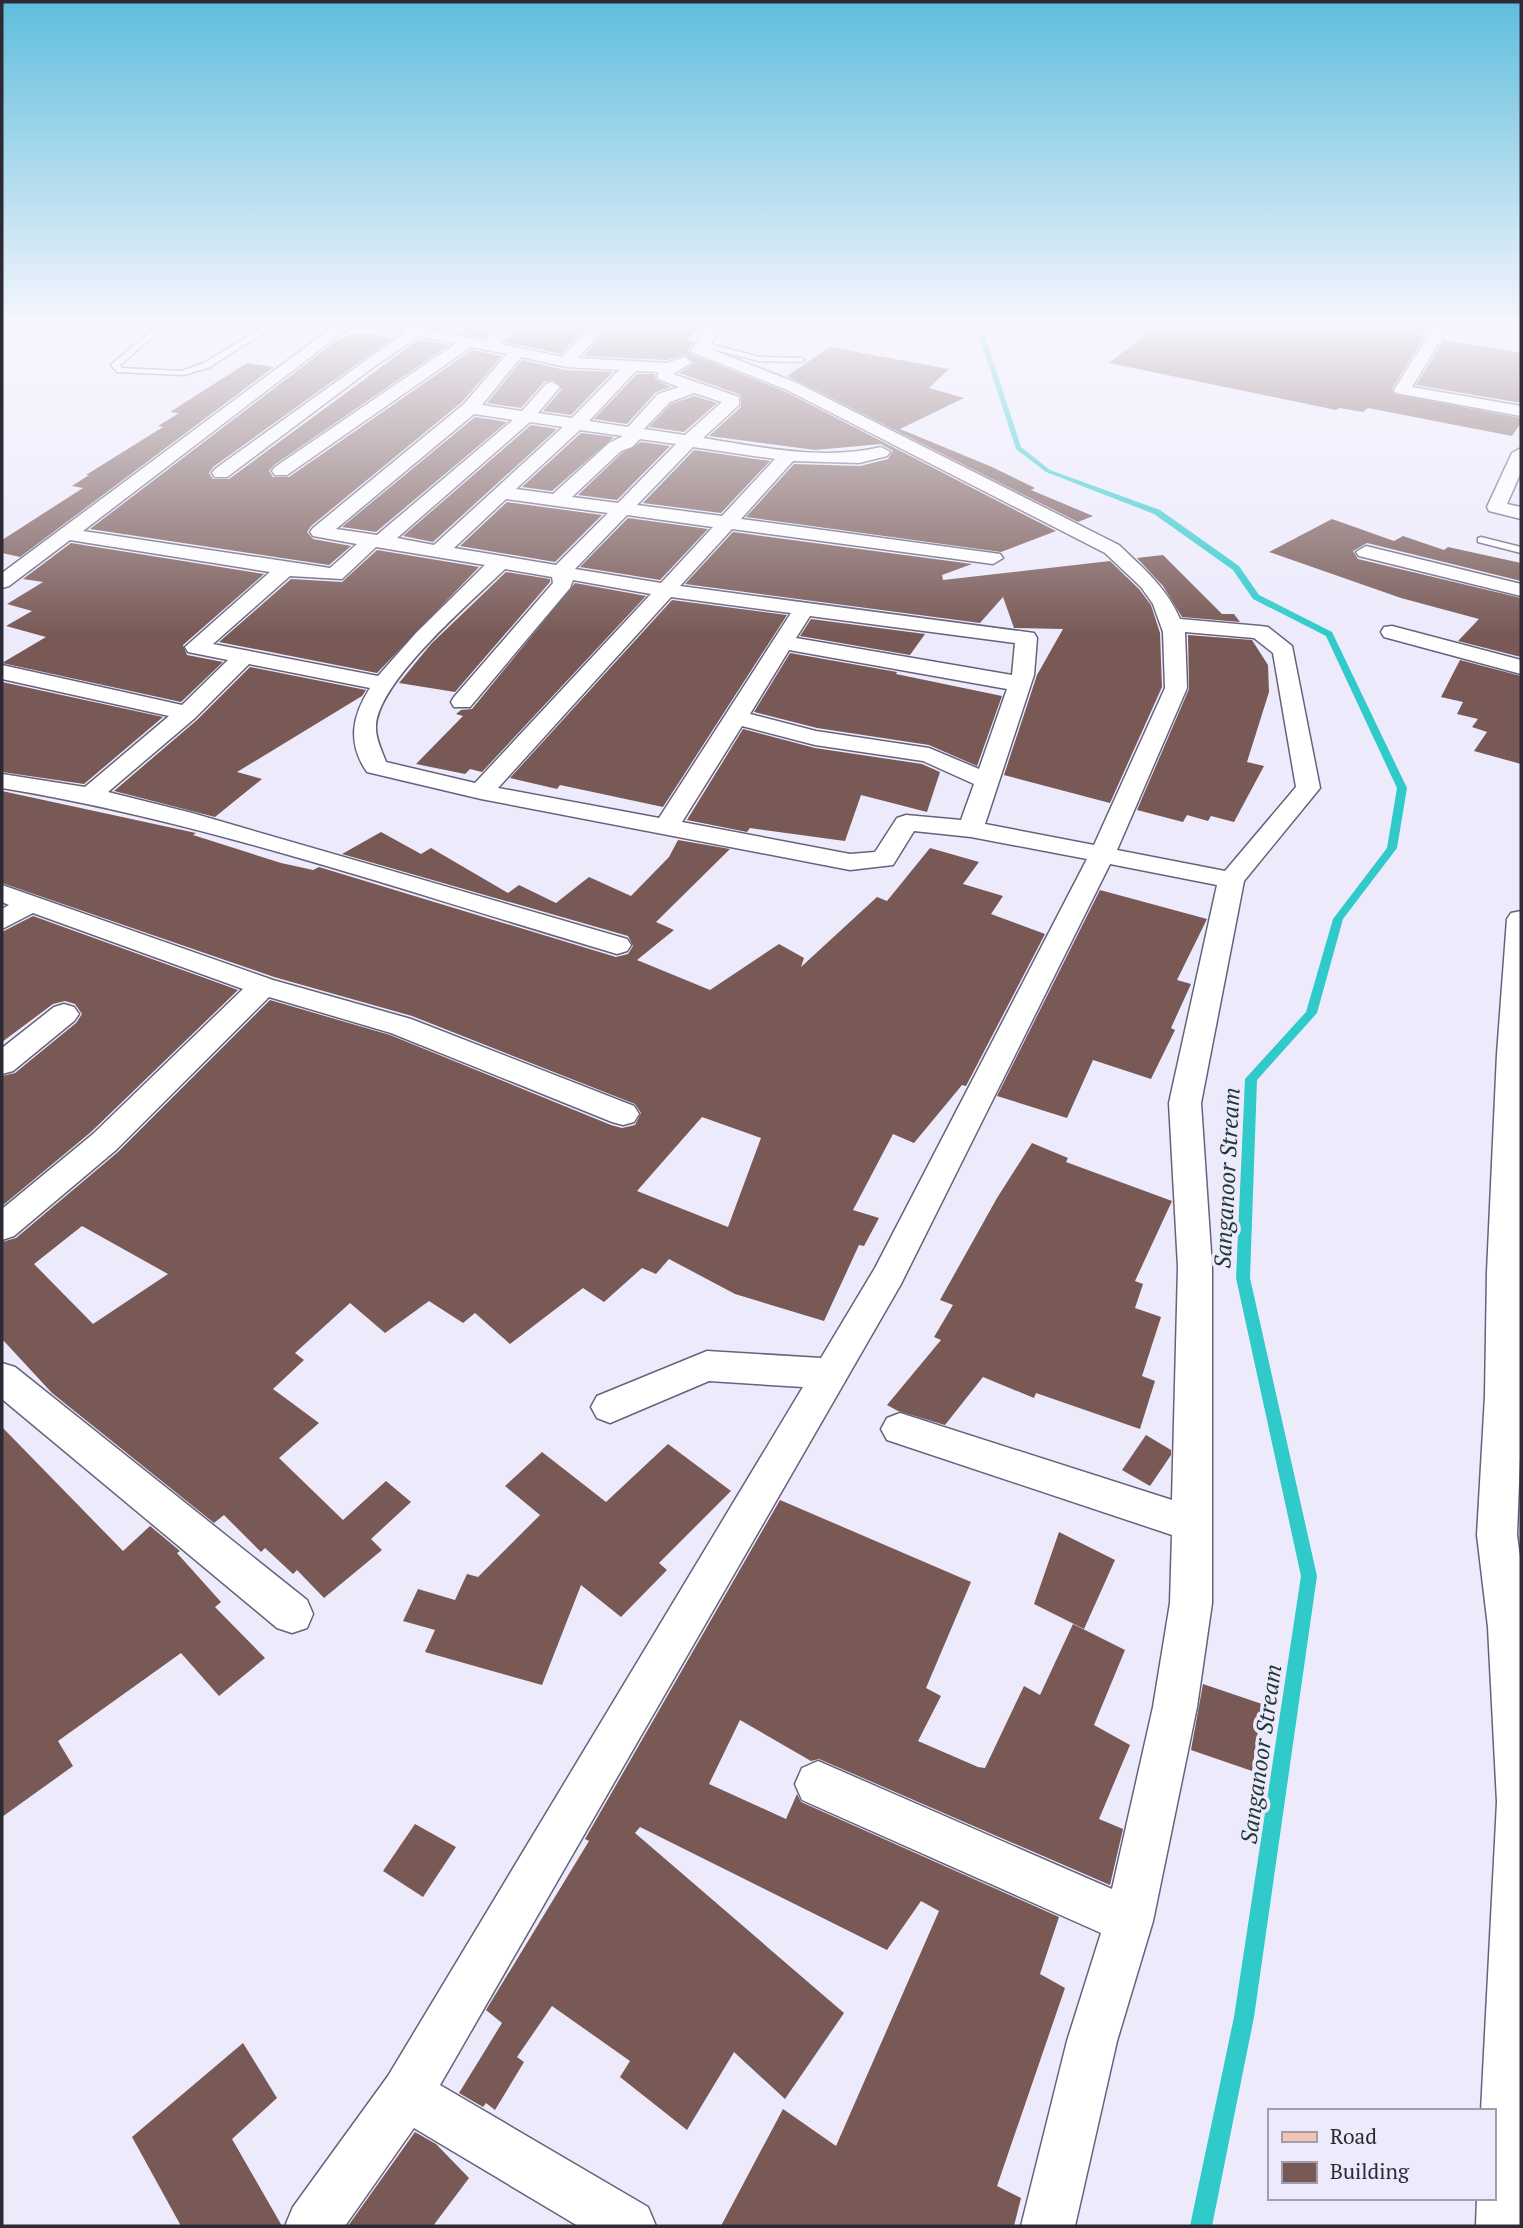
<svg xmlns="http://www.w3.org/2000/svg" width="1523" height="2228" viewBox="0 0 1523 2228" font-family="'PT Serif',serif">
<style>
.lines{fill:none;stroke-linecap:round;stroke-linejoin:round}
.stream{fill:#30cacb;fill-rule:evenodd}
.building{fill:#785956;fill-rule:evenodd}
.lane-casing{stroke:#67627c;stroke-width:3}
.street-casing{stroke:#67627c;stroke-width:3}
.primary-casing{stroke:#d1d0d3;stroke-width:4}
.lane{fill:#fff;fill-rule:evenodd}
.street{fill:#fff;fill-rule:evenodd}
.primary{fill:#f2c5b0;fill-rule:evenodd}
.labels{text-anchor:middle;stroke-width:7;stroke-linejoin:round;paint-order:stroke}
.water-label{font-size:23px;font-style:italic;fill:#1f3737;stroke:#edeafc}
</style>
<rect width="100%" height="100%" fill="#edeafc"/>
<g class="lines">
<path class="stream" d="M975 323H981L1021 447 1050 470 1160 510 1239 566 1259 595 1332 632 1407 788 1397 848 1343 919 1317 1013 1257 1080 1250 1278 1317 1576 1254 2017 1212 2226H1190L1234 2017 1301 1576 1236 1278 1245 1079 1306 1012 1333 919 1387 848 1397 788 1326 636 1253 599 1233 570 1154 514 1046 472 1016 449Z"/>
</g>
<g class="building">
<path d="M465 323H502L485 338 465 334Z"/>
<path d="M525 323H590L561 354 506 342Z"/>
<path d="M612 323H705L686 340 694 341 688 350 693 355 784 391 1056 531 1001 552 746 517 794 464 860 466 888 459 893 451 881 444 815 450 709 436 741 407V395L679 373 694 363 685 355 667 360 584 356Z"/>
<path d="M1160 323H1433L1421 336 1424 337 1392 389 1394 394 1521 418V423L1512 436 1368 408 1363 412 1339 408 1336 410 1109 363Z"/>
<path d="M363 333 393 338 213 467 209 473 213 479H229L418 340 449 345 274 465 269 471 273 477H289L472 350 502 356 462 402 311 526 307 532 313 539 351 546 329 565 90 529 336 341 349 334Z"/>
<path d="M1444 340 1521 353V403L1416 385Z"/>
<path d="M830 347 949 369 929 388 964 398 900 429 992 467 1035 488 1031 490 1093 516 1078 522 787 376Z"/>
<path d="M522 360 565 370 613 372 571 415 543 411 562 389 553 380 544 382 521 408 487 403Z"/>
<path d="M247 363 274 367 20 557 2 553V540L83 488 72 486 89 475H86L163 427 158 426 179 413 170 412Z"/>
<path d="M637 374H655L656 380 671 387 656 392 627 424 594 419Z"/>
<path d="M694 396 717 403 684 432 649 427 671 404Z"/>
<path d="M475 417 507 422 376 532 342 527Z"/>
<path d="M531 425 557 429 433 542 403 536Z"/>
<path d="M581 433 614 437 552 491 522 487Z"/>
<path d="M641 442 670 446 617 500 578 495 622 453Z"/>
<path d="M694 450 770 461 721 513 643 503Z"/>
<path d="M507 502 602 515 555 562 460 546Z"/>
<path d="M628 518 708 529 660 580 580 567Z"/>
<path d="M1332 519 1394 541 1403 536 1444 550 1448 547 1521 563V581L1367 543 1353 551 1358 559 1521 598V657L1458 641 1479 619 1401 598 1269 552Z"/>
<path d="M733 532 972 564 942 575 943 580 1110 561 1139 589 1151 605 1160 633 1162 687 1110 803 1004 775 1037 675 1063 629 1014 628 1003 597 980 623 685 584Z"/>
<path d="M71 543 264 574 183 645 187 655 223 662 181 702 2 663 46 637 6 626 32 611 7 604 43 582 23 579Z"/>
<path d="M377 550 479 567 377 673 219 642 291 579 342 582Z"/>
<path d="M1163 555 1222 614H1234L1240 622 1182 617 1163 586 1137 558Z"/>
<path d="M506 572 550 579V582L455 692 399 683 431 644Z"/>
<path d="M575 583 646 596 482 772 470 769 465 774 416 764 463 716 456 714 461 710 472 709Z"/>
<path d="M672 600 787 615 663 807 560 785 557 789 510 778Z"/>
<path d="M811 619 925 634 910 655 800 636Z"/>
<path d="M1188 635 1252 640 1268 665 1269 692 1247 762 1264 766 1234 822 1211 816 1208 821 1187 815 1183 822 1137 810 1189 689Z"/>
<path d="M790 653 897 672 896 674 1002 696 977 766 929 745 817 728 754 712Z"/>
<path d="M1460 660 1521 676V764L1474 751 1487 732 1472 727 1478 719 1457 714 1463 702 1441 697Z"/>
<path d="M250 667 366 690 362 696 237 772 262 779 215 817 114 791 197 720Z"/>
<path d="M2 682 163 717 84 784 2 772Z"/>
<path d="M743 729 815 748 922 764 940 772 927 812 861 795 845 841 750 828 747 832 687 820Z"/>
<path d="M2 791 196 833 193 835 281 863 313 870 319 867 616 957 628 954 633 946 628 936 342 854 381 832 421 854 431 848 508 893 519 885 556 903 589 877 631 896 669 857 678 840 730 849 656 922 674 930 637 960 710 990 779 944 804 958 801 967 877 897 887 901 930 848 979 862 963 884 1003 896 991 914 1045 934 966 1086 962 1085 914 1143 893 1134 853 1210 879 1218 864 1246 859 1245 824 1321 735 1294 669 1259 656 1274 642 1268 604 1302 583 1288 510 1344 475 1313 463 1323 429 1301 385 1333 350 1303 295 1353 304 1360 273 1389 319 1423 279 1458 343 1520 386 1481 411 1502 371 1539 382 1550 324 1598 297 1570 293 1574 265 1548 261 1552 224 1515 214 1523 52 1393 2 1339V1242L16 1238 118 1152 270 1000 390 1035 611 1125 622 1128 635 1125 641 1113 635 1104 412 1016 274 977 2 883ZM702 1117 761 1138 728 1227 637 1191ZM82 1226 168 1274 93 1324 34 1264Z"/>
<path d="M1100 890 1207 919 1177 980 1191 984 1171 1028 1175 1030 1151 1079 1093 1060 1067 1118 997 1096Z"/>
<path d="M33 916 238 990 91 1132 2 1206V1076L15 1073 76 1023 82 1014 75 1004 65 1001 53 1004 2 1042V932Z"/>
<path d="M1032 1143 1068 1158 1066 1162 1172 1201 1135 1281 1143 1284 1135 1308 1161 1317 1142 1376 1155 1381 1140 1429 1036 1393 1034 1398 983 1377 945 1425 898 1411 887 1405 941 1340 934 1337 953 1305 940 1300 997 1198Z"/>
<path d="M2 1427 123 1551 150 1526 180 1551 177 1553 221 1602 215 1607 265 1658 219 1696 181 1653 58 1741 73 1766 2 1817Z"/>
<path d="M1146 1435 1171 1450V1455L1150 1486 1122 1470Z"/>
<path d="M668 1444 731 1491 659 1563 667 1570 621 1617 581 1585 542 1685 425 1652 435 1630 403 1621 418 1589 455 1600 467 1574 478 1577 540 1515 505 1486 542 1452 606 1502Z"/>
<path d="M780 1500 971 1582 926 1688 941 1696 918 1741 978 1767 985 1768 1024 1686 1040 1695 1073 1624 1125 1650 1094 1725 1130 1745 1099 1819 1123 1829 1110 1885 819 1759 811 1761 740 1720 709 1784 786 1819 797 1794 801 1802 1059 1917 1040 1974 1065 1988 997 2186 1021 2198 1014 2226H721L783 2109 836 2146 939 1911 921 1901 887 1950 640 1827 635 1833 844 2013 785 2099 734 2052 687 2130 620 2077 630 2061 552 2006 517 2057 524 2062 495 2110 486 2103 483 2107 459 2093 502 2023 486 2010 589 1841 585 1839Z"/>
<path d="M1059 1532 1115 1560 1084 1629 1034 1604Z"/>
<path d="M1203 1684 1262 1704 1252 1771 1191 1750Z"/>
<path d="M415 1824 456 1847 423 1897 383 1871Z"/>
<path d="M243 2043 277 2098 232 2139 282 2226H181L132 2137Z"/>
<path d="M415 2132 436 2144 469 2178 433 2226H348Z"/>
</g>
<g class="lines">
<defs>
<g id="lane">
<path d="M146 323 160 324 159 331 120 365 122 368 181 371 204 363 269 323H278L210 367 184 375 117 372 111 365 152 330 153 327Z"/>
<path d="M703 342 759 357 801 358 805 360 801 362 759 361 700 346Z"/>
<path d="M1481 537 1521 547V553L1478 542V538Z"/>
</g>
<g id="street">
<path d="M338 323H355L83 531 330 568 357 544 313 536 310 532 313 528 464 404 507 354 471 347 287 475H275L272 471 275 467 455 344 420 336 375 366 227 477H215L212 473 215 469 404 333 370 323H399L486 341 506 323H522L501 344 562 357 594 323H609L578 358 667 363 684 357 692 362 673 374 739 397V405L703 438C761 447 823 461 881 447L890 452 887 456 859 463 793 461 741 519 1000 554 1003 558 993 564 732 529 680 586 1034 633 1037 638 1034 675 985 824 1094 845 1165 688 1163 632 1153 604 1141 587 1105 553 785 389 694 353 691 350 710 323H725L708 348 797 383 1119 545C1143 568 1167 588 1180 619L1260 626 1268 627 1292 646 1320 788 1244 881 1201 1103 1212 1267V1603L1197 1707 1153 1921 1117 2041 1075 2226H1021L1067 2041 1101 1933 802 1800 795 1784 802 1768 818 1761 1112 1889 1153 1707 1170 1603 1172 1535 887 1440 881 1429 887 1418 900 1413 1172 1500 1178 1267 1169 1103 1217 885 1110 864 901 1284 440 2085 648 2207 656 2226H578L414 2128 345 2226H285L293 2207 388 2076 803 1387 709 1381 610 1423 597 1418 591 1407 597 1396 707 1351 821 1358 875 1268 1087 859 971 837 914 831 893 865 850 870 481 799 367 772C347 743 352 716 370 688L249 664 195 718 108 792 192 813 627 939 631 945 627 951 617 954 607 951C407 892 208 822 2 788V774L85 787 169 716 2 679V665L182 705 228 660 188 652 185 647 270 572 70 540 9 586 2 588V573ZM521 357 566 367 619 370 572 418 538 413 560 387 552 382 546 384 522 411 482 405ZM636 371 658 372V379L679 387 658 394 628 427 589 421ZM694 393 722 402 685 435 644 429 670 402ZM474 414 513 420 377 535 336 529ZM530 422 563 427 434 545 397 538ZM580 430 623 436 609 443 553 494 516 489ZM640 439 676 444 618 503 572 497 621 451 632 447ZM693 447 775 459 722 516 637 505ZM506 499 608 513 556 565 454 548ZM627 515 713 527 661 583 575 569ZM376 547 485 565 416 633 378 676 213 644 290 576 342 579ZM505 569 552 577 553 583 454 697 451 702 454 707H470L570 588 573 580 651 594 475 783 386 762C382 751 375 738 376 726 378 681 472 601 505 569ZM671 597 791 613 659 818 498 788ZM810 616 1015 643 1012 675 796 638ZM1185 632 1254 638 1273 653 1296 787 1225 871 1117 850 1187 688ZM789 650 1007 689 979 769 929 748 816 731 750 714ZM742 726 815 745 923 761 974 784 961 820 906 815 897 818 875 852 850 854 682 822Z"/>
<path d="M1436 323H1451L1412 387 1521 406V416L1396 393 1394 390Z"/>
<path d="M1521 448V472L1507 504 1521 507V519L1489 511 1487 507 1512 453Z"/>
<path d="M1366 546 1521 584V596L1359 556 1356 552Z"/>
<path d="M1392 626 1521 660V674L1384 637 1381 632 1384 627Z"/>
<path d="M2 885 273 980 411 1019 634 1106 639 1114 634 1122 623 1125 612 1122 391 1033 269 997 116 1150 14 1236 2 1240V1209L93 1134 243 989 33 913 2 929V909L9 905 2 902Z"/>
<path d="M1521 911V1432L1517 1535 1521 1564V2226H1476L1477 2198H1493V2111H1481L1497 1802 1488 1627 1477 1535 1485 1396 1487 1272 1497 1054 1507 919 1511 913Z"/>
<path d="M64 1004 74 1007 79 1014 74 1021 13 1071 2 1074V1048L54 1007Z"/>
<path d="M2 1363 15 1367 307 1600 313 1614 307 1628 292 1633 277 1628 2 1399Z"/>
</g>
<path id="primary" d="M2 323H23L2 336Z"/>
</defs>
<use href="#lane" class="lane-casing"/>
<use href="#street" class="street-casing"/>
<use href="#primary" class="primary-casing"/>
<use href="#lane" class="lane"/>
<use href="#street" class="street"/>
<use href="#primary" class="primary"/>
</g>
<linearGradient id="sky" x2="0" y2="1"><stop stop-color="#5ebddc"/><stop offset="0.51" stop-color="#f7f6fe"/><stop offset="1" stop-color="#f7f6fe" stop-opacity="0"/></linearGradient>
<rect width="1523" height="635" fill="url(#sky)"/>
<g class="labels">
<g class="water-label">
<text transform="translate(1227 1178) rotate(-87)" y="8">Sanganoor Stream</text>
<text transform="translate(1261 1754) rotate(-82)" y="8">Sanganoor Stream</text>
</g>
</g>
<rect width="1523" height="2228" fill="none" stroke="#2c2a35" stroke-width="7"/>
<rect x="1268" y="2109" width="228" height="91" fill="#edeafc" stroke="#a09dac" stroke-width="2"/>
<rect x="1282" y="2132" width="35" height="10" fill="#f2c5b0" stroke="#a09dac" stroke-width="2"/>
<text x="1330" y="2144" font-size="21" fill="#2c2a35">Road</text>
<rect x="1282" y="2162" width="35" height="21" fill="#785956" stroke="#a09dac" stroke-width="2"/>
<text x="1330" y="2179" font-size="21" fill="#2c2a35">Building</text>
</svg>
